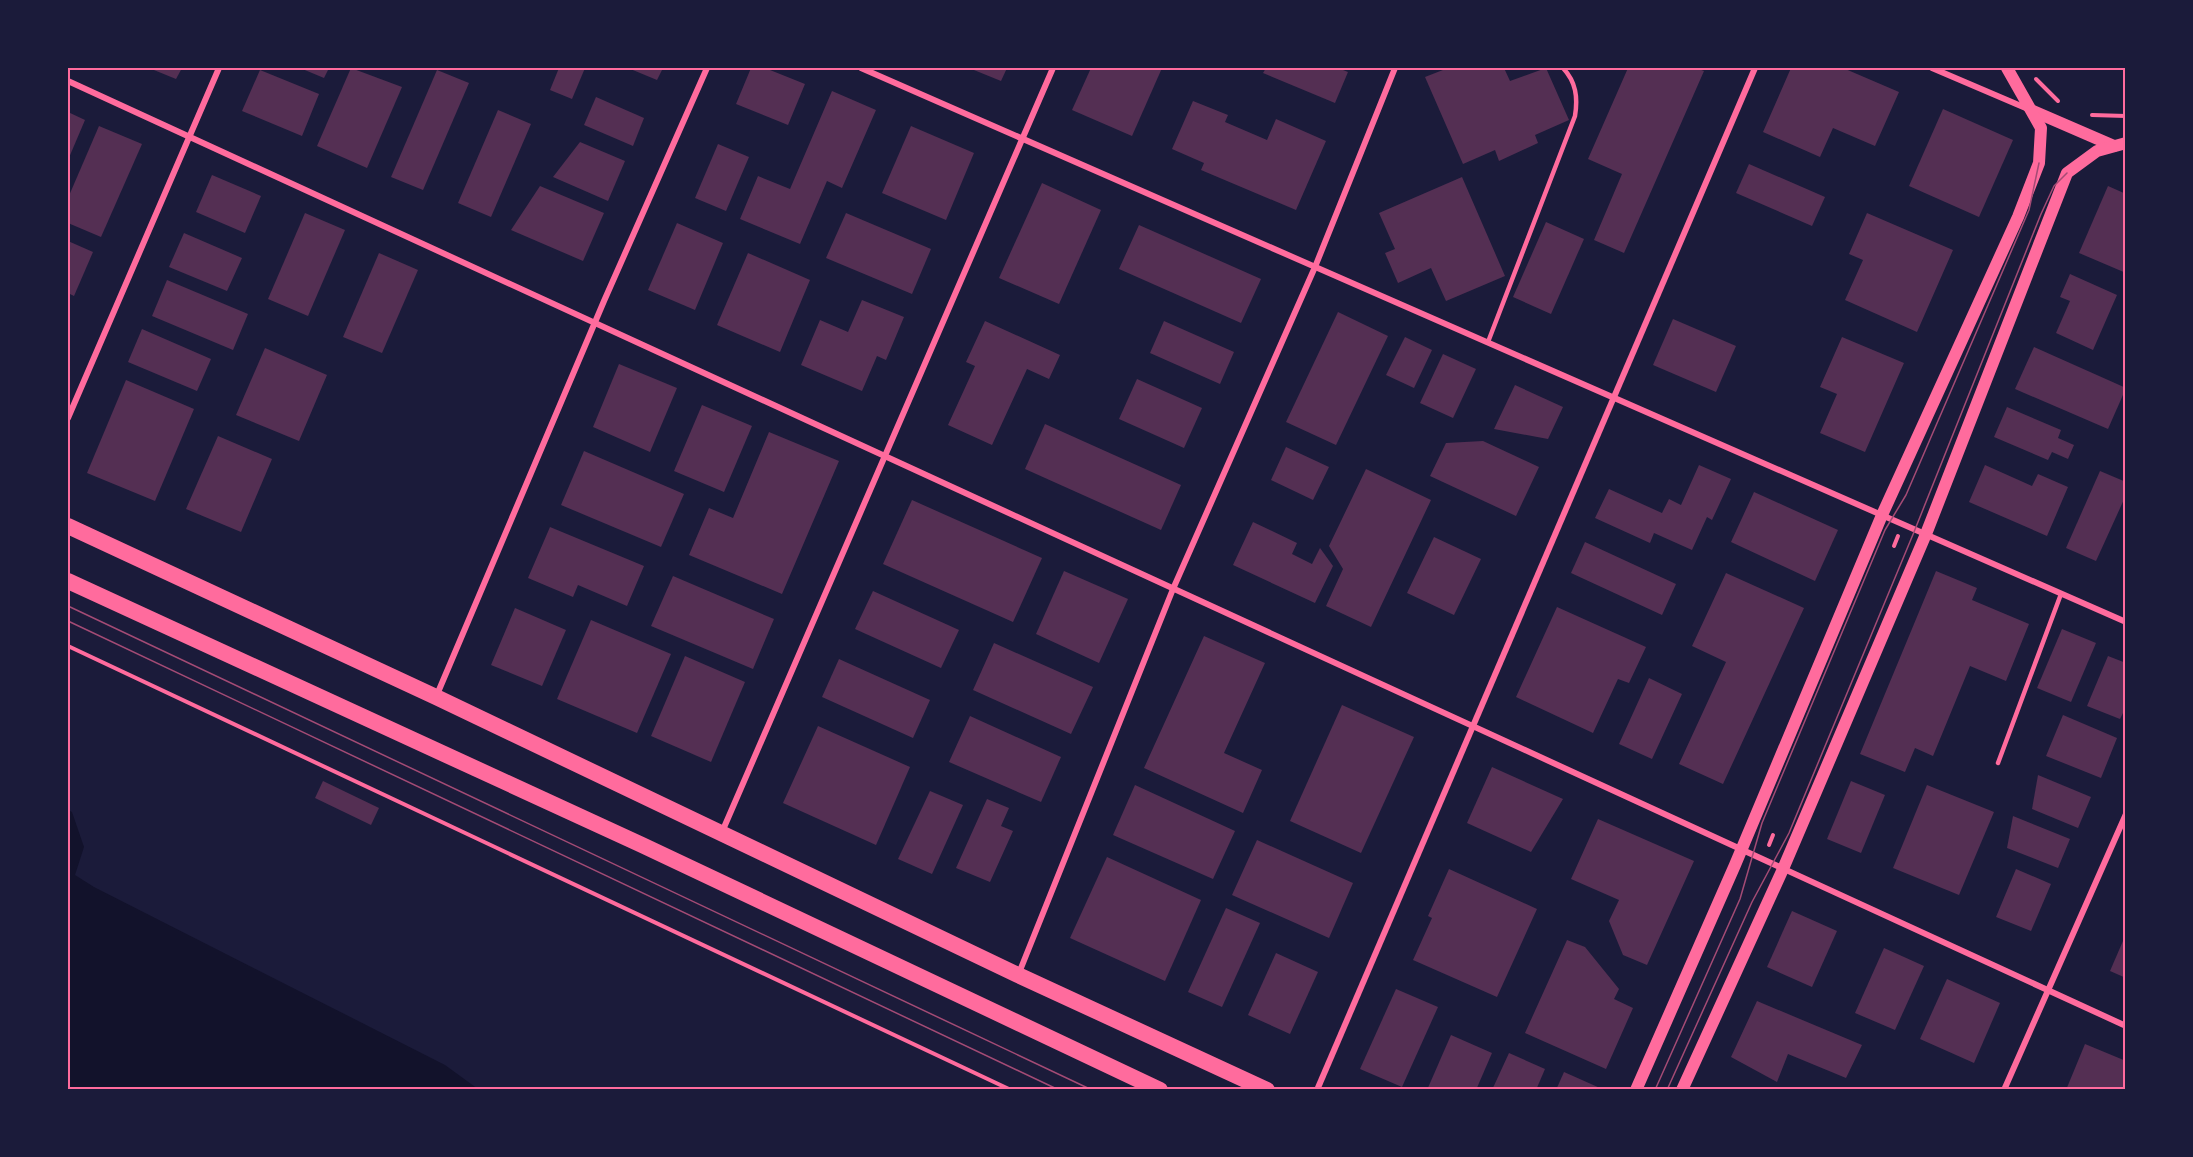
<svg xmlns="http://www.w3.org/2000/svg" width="2193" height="1157" viewBox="0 0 2193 1157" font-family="Rubik,sans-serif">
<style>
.water{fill:#12122b}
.building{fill:#542f53}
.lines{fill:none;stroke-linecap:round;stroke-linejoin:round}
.path{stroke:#ff6b9d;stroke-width:4}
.service{stroke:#ff6b9d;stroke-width:4.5}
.minor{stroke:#ff6b9d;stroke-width:6}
.secondary{stroke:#ff6b9d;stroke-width:12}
.trunk{stroke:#ff6b9d;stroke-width:16}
.tram{stroke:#a44b75;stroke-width:1.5}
.neatline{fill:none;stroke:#ff6b9d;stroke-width:2}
</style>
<rect width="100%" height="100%" fill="#1b1b3a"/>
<path class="water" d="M68 810 72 812 84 847 75 875 94 887 445 1065 478 1089H68Z"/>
<g class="building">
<path d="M149 68H182L176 79Z"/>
<path d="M300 68H329L324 78Z"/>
<path d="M351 68 402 87 367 168 317 146Z"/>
<path d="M559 68H585L572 99 550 90Z"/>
<path d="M628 68H663L657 80Z"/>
<path d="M751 68H765L805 84 788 125 736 104Z"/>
<path d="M969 68H1007L1001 81Z"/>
<path d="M1091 68H1162L1132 136 1072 110Z"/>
<path d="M1266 68H1338L1348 72 1335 103 1263 73Z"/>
<path d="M1448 68H1504L1510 81 1546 68 1569 120 1535 135 1538 143 1499 161 1495 150 1463 164 1425 77Z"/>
<path d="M1628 68H1696L1704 71 1624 253 1594 240 1622 174 1588 159Z"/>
<path d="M1791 68H1843L1899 92 1875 146 1833 128 1820 157 1763 132Z"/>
<path d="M260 70 319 94 302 136 242 111Z"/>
<path d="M437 70 469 83 423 190 391 177Z"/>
<path d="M832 91 876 110 842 188 827 181 800 244 740 219 758 176 790 189Z"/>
<path d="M596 97 644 118 633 146 584 125Z"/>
<path d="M1193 101 1228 115 1225 122 1267 140 1276 119 1326 141 1296 210 1201 170 1204 163 1172 149Z"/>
<path d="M1943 109 2013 140 1979 217 1909 186Z"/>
<path d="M498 110 531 124 491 217 458 203Z"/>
<path d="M68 112 85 120 68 160Z"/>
<path d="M99 126 142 144 101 237 68 223V198Z"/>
<path d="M911 126 974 153 946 220 882 193Z"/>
<path d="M580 142 625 161 608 201 553 177Z"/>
<path d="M718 144 749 157 726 211 695 198Z"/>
<path d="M1749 164 1825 197 1812 226 1736 193Z"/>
<path d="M212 175 261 196 245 233 196 212Z"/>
<path d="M1462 177 1505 276 1446 301 1431 268 1398 283 1385 253 1395 249 1379 213Z"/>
<path d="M1042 183 1101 210 1059 304 999 278Z"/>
<path d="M540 186 604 213 583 261 511 230Z"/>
<path d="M2108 186 2126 194V273L2079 253Z"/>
<path d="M305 213 345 230 308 316 268 299Z"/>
<path d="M846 213 931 249 912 294 826 258Z"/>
<path d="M1867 213 1953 250 1917 332 1845 300 1863 260 1849 254Z"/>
<path d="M1546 222 1584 239 1551 314 1513 297Z"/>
<path d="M677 223 723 243 695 310 648 290Z"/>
<path d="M1139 225 1261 279 1241 323 1119 269Z"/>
<path d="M184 233 242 258 227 291 169 267Z"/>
<path d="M68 241 93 252 74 296 68 293Z"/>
<path d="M379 253 418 270 382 353 343 337Z"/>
<path d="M748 253 810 280 780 352 717 325Z"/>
<path d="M2070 274 2117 295 2093 350 2056 333 2070 301 2060 297Z"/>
<path d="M167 280 248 314 233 350 152 316Z"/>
<path d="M862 300 904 317 886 360 877 356 862 391 801 365 820 320 848 332Z"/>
<path d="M1338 312 1388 336 1336 445 1286 422Z"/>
<path d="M1673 319 1736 346 1716 392 1653 365Z"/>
<path d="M985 321 1060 355 1049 379 1027 369 992 445 948 425 975 366 966 362Z"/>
<path d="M1164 321 1234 352 1220 384 1150 353Z"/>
<path d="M142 329 211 359 197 391 128 362Z"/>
<path d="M1405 337 1432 350 1414 388 1386 375Z"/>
<path d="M1842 337 1904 363 1865 452 1820 433 1837 394 1820 387Z"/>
<path d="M2034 347 2126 388 2108 429 2015 389Z"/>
<path d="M265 348 327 375 299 441 236 415Z"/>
<path d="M1443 354 1476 369 1453 418 1420 403Z"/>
<path d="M619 364 677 388 650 452 593 427Z"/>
<path d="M1137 379 1202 408 1184 448 1119 419Z"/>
<path d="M126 380 194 409 155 501 87 473Z"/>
<path d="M1515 385 1563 407 1548 439 1494 429Z"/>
<path d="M702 405 752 426 724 492 674 471Z"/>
<path d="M2007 407 2061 430 2058 438 2074 445 2068 459 2052 452 2048 460 1994 437Z"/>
<path d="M1045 424 1181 485 1161 530 1025 469Z"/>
<path d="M769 432 839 461 782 594 689 555 709 508 733 518Z"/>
<path d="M218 436 272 459 241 532 186 509Z"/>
<path d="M1483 441 1539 467 1516 516 1430 476 1446 443Z"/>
<path d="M1286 447 1329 467 1313 500 1271 480Z"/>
<path d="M584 451 684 494 661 547 561 505Z"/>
<path d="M1699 465 1731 479 1712 520 1707 517 1692 550 1654 533 1650 543 1595 518 1609 489 1662 513 1669 499 1681 505Z"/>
<path d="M1985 465 2032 486 2038 474 2068 487 2047 536 1969 502Z"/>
<path d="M1366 469 1431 500 1371 627 1326 606 1343 569 1329 546Z"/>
<path d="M2100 471 2126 482V495L2096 561 2066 548Z"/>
<path d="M1754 492 1838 530 1815 581 1731 542Z"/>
<path d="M912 500 1042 558 1013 622 883 564Z"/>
<path d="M1253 522 1297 543 1292 554 1312 564 1320 548 1333 566 1315 603 1233 565Z"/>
<path d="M550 527 644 566 627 606 578 585 573 597 528 578Z"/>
<path d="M1434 537 1481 559 1454 615 1407 593Z"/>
<path d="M1585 542 1676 584 1662 615 1571 573Z"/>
<path d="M1064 571 1128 599 1099 663 1036 634Z"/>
<path d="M1936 571 1977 588 1972 600 2029 624 2006 681 1970 666 1933 756 1915 748 1905 772 1860 754Z"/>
<path d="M1726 573 1804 608 1723 784 1679 764 1726 662 1692 646Z"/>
<path d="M673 576 774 619 753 669 651 626Z"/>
<path d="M873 591 959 630 941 668 855 629Z"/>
<path d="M1557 607 1646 647 1629 683 1618 679 1593 733 1516 697Z"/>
<path d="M515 608 566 630 542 686 491 665Z"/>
<path d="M591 620 671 654 637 733 557 699Z"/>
<path d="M2062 629 2096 643 2071 702 2037 688Z"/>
<path d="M1204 636 1265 663 1224 753 1262 770 1243 813 1144 768Z"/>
<path d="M994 643 1093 687 1071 734 973 690Z"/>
<path d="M685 656 745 682 711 762 651 736Z"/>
<path d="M2108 656 2126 663V707L2120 719 2087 706Z"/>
<path d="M839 659 930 700 913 738 822 697Z"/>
<path d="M1649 678 1682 694 1652 759 1619 744Z"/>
<path d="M1342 705 1414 737 1361 853 1290 821Z"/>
<path d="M2063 715 2117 738 2101 778 2046 756Z"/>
<path d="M970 716 1061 757 1041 802 949 762Z"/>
<path d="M818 726 910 767 876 845 783 803Z"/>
<path d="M1492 767 1563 799 1531 852 1467 823Z"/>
<path d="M2038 775 2091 797 2078 828 2032 809Z"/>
<path d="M323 781 379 808 371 825 315 798Z"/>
<path d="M1851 781 1885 795 1861 853 1827 839Z"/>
<path d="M1135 785 1235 831 1213 879 1113 835Z"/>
<path d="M1927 785 1994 812 1959 895 1893 868Z"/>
<path d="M930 791 963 805 932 874 898 859Z"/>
<path d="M987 799 1009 808 1001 826 1013 831 990 882 956 868Z"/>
<path d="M2013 816 2070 839 2058 868 2007 848Z"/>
<path d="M1598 819 1694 861 1647 965 1623 955 1609 921 1619 900 1571 879Z"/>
<path d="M1257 840 1353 883 1329 938 1232 895Z"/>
<path d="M1107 857 1201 900 1165 981 1070 938Z"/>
<path d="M1449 869 1537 909 1497 997 1413 960 1432 918 1428 916Z"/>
<path d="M2016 869 2051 884 2031 931 1996 917Z"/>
<path d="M1226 908 1260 923 1222 1007 1188 992Z"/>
<path d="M1792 911 1837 931 1812 987 1767 967Z"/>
<path d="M2126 934V978L2110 971Z"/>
<path d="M1567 940 1585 947 1619 989 1614 999 1633 1008 1606 1069 1525 1033Z"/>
<path d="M1884 948 1924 966 1895 1030 1855 1013Z"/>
<path d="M1276 953 1318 972 1290 1034 1248 1015Z"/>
<path d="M1947 979 2000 1003 1974 1063 1920 1039Z"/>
<path d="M1396 989 1438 1007 1402 1087 1360 1069Z"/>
<path d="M1757 1001 1862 1045 1846 1078 1788 1054 1777 1082 1731 1057Z"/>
<path d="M1451 1035 1492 1053 1476 1090H1427Z"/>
<path d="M2085 1044 2126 1061V1090H2066Z"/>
<path d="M1509 1053 1545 1069 1536 1090H1492Z"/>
<path d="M1564 1072 1600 1088V1090H1556Z"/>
</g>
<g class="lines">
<g class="path">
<path d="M2036 79 2058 101"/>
<path d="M2092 115 2126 116"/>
<path d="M1894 546 1898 536"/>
<path d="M68 646 1011 1090"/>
<path d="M1769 845 1773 835"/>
</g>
<g class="service">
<path d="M1488 342 1575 116C1578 97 1576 82 1563 68"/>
<path d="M1998 763 2061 594"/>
</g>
<g class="minor">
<path d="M861 68 2126 622"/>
<path d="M1932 68 2028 109"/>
<path d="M68 81 2126 1026"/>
<path d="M68 418 219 68"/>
<path d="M436 697 604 301 707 68"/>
<path d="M722 832 1053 68"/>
<path d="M1019 973 1173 589 1315 267 1395 68"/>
<path d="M1317 1090C1462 748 1611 409 1755 68"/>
<path d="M2004 1090 2126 814"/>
</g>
<g class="secondary">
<path d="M2033 111 2114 146"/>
<path d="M1636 1090 1735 865 1882 515 2018 217 2039 163 2041 128 2007 68"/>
<path d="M1682 1090 1783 869 1926 534 2067 173 2097 151 2126 143"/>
</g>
<g class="trunk">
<path d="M68 526 436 697 1018 975 1267 1090"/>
<path d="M68 581 642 845 1160 1090"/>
</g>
<g class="tram">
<path d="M68 606 1092 1090"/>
<path d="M68 621 1059 1090"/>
<path d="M1655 1090 1740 899 1762 823 1885 530 1906 495 2029 210 2039 163"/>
<path d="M1667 1090 1752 902 1789 833 1914 532 2041 214 2054 186 2067 173"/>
</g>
</g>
<rect width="2193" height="1157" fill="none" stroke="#1b1b3a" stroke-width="138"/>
<rect x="69" y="69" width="2055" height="1019" class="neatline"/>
</svg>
